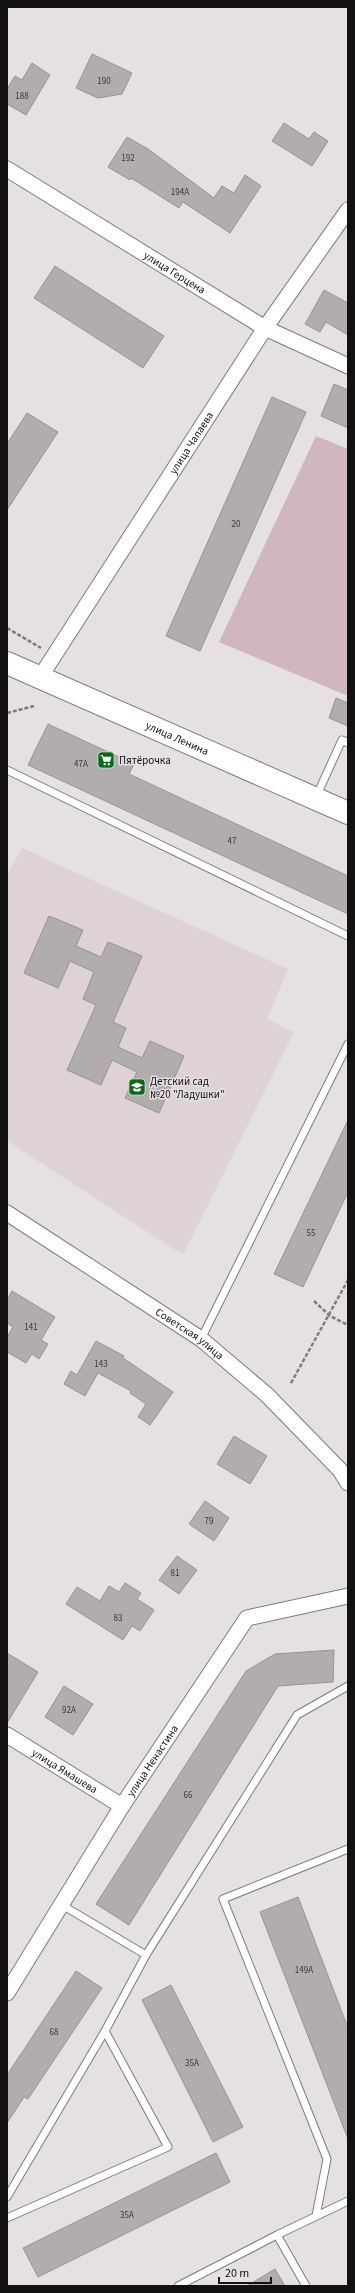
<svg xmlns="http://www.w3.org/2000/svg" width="355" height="2293" viewBox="0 0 355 2293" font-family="'Source Sans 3',sans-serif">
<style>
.built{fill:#dfd2d6}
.green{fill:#d0b6be}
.building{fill:#b1adae;stroke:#979394}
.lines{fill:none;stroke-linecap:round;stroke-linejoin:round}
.lane-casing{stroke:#7d7a7b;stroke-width:9}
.street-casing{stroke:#7d7a7b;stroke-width:17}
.primary-casing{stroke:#7d7a7b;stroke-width:24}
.path{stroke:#7d7a7b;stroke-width:2.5;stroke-dasharray:4 2;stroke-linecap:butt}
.lane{stroke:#fff;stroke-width:7}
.street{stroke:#fff;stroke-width:15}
.primary{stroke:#fff;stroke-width:22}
.labels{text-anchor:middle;stroke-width:3;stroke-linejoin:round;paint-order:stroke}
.number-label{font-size:9px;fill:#3a3738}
.street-label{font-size:11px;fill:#121011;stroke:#e5e1e2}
.poi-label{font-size:11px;fill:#121011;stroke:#e5e1e2;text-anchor:start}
</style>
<rect width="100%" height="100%" fill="#e5e1e2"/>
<path class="built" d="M22 848 288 969 267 1019 294 1032 183 1255 7 1141V875Z"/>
<path class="green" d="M316 436 348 449V696L219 642Z"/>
<g class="building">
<path d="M92 54 132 73 122 94 98 98 76 88Z"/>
<path d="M32 63 50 75 26 115 7 104V89L15 76 22 80Z"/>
<path d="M284 123 309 139 314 132 328 141 312 166 272 141Z"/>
<path d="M127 137 148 149 214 198 222 186 234 193 245 175 261 186 230 233 183 202 179 208 131 178 130 180 108 167Z"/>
<path d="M55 266 164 336 143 368 34 298Z"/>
<path d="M324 290 348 303V335L326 322 320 332 305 324Z"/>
<path d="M334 384 348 390V428L321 416Z"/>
<path d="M272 397 306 412 200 651 166 636Z"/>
<path d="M27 413 58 432 7 510V444Z"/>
<path d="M336 698 348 703V726L329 718Z"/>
<path d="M48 724 134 764 129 774 348 876V914L28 765Z"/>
<path d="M49 916 83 930 76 946 101 957 108 942 142 956 113 1022 126 1028 118 1047 142 1058 150 1041 184 1056 159 1113 125 1098 137 1072 112 1060 101 1085 67 1070 96 1005 83 999 94 972 70 961 58 988 24 973Z"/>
<path d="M348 1120V1192L303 1287 274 1274Z"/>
<path d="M12 1291 55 1317 41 1340 48 1344 39 1359 32 1354 26 1363 7 1352V1337L13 1327 7 1323V1300Z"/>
<path d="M96 1341 124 1356 123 1358 173 1392 150 1425 138 1417 146 1404 130 1393 131 1391 98 1373 85 1396 64 1384 71 1371 77 1375Z"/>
<path d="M234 1436 267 1456 250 1484 217 1464Z"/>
<path d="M205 1501 229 1518 214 1541 189 1524Z"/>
<path d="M177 1556 197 1570 179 1594 159 1580Z"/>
<path d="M125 1583 141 1593 137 1599 154 1610 140 1631 132 1626 123 1640 66 1604 77 1587 100 1601 109 1586 119 1592Z"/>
<path d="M334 1650 333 1682 278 1686 129 1925 96 1904 246 1671 275 1654Z"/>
<path d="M7 1653 38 1672 7 1723Z"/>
<path d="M64 1686 93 1704 73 1735 45 1717Z"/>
<path d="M298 1897 348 2028V2139L260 1912Z"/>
<path d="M76 1971 102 1988 28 2099 24 2097 7 2123V2075Z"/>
<path d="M171 1985 243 2127 213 2142 142 2000Z"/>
<path d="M216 2153 230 2182 38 2277 23 2248Z"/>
<path d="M275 2269 285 2286H247Z"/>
</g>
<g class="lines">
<defs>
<g id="lane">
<path d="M7 770 348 936"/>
<path d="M316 797 342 740 348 743"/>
<path d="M201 1339 348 1044"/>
<path d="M62 1905 146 1955 105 2031"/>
<path d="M146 1955 297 1715 348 1686"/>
<path d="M7 2197 105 2031 168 2147 7 2218"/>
<path d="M316 2216 327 2159 223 1899 348 1849"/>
<path d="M178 2286 277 2235"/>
<path d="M306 2286 277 2235 348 2201"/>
</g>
<g id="street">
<path id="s1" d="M7 169 265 328 348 366"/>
<path id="s2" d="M39 679 265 328 348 210"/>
<path id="s3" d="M7 1213 201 1339 267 1395 340 1470 348 1483"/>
<path id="s4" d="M7 1735 122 1806"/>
<path id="s5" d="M7 1993 122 1806 247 1618 348 1596"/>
</g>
<g id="primary">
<path id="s6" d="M7 663 348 813"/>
</g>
</defs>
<use href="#lane" class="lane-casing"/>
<use href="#street" class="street-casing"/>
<use href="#primary" class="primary-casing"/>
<g class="path">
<path d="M7 628 41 648"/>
<path d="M7 713 34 706"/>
<path d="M314 1301 330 1316 348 1325"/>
<path d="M291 1383 348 1280"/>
</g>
<use href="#lane" class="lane"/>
<use href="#street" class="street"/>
<use href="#primary" class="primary"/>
</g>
<defs>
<symbol id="supermarket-square" viewBox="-11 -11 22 22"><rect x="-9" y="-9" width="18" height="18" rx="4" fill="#0a6c18" stroke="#e5e1e2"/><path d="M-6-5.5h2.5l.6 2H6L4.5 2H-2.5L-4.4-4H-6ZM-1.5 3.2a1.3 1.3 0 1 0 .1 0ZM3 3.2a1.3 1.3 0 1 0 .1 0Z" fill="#fff"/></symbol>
<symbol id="school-square" viewBox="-11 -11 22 22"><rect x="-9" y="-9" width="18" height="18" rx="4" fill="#0a6c18" stroke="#e5e1e2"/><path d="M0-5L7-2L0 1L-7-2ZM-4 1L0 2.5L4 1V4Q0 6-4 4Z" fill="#fff"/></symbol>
</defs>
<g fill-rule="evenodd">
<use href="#supermarket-square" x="96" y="750" width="20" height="20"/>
<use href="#school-square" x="127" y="1077" width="20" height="20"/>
</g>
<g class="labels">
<g class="number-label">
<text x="104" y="84">190</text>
<text x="22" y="99">188</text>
<text x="128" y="161">192</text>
<text x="180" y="195">194А</text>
<text x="236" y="527">20</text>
<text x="81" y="767">47А</text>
<text x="232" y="844">47</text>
<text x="311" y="1236">55</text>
<text x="31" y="1330">141</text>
<text x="101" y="1367">143</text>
<text x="209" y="1524">79</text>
<text x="175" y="1576">81</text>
<text x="118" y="1621">83</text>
<text x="69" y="1713">92А</text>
<text x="188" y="1798">66</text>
<text x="304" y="1973">149А</text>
<text x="54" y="2035">68</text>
<text x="192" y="2066">35А</text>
<text x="127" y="2218">35А</text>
</g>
<g class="street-label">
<text dy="4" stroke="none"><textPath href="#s1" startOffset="197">улица Герцена</textPath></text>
<text dy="4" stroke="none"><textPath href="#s2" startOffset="281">улица Чапаева</textPath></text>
<text dy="4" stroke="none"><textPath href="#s6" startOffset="186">улица Ленина</textPath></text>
<text dy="4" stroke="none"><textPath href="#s3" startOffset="219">Советская улица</textPath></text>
<text dy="4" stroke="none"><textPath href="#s5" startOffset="274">улица Ненастина</textPath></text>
<text dy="4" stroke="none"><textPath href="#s4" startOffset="68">улица Ямашева</textPath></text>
</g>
<g class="poi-label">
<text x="119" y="764">Пятёрочка</text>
<text x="150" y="1085">Детский сад<tspan x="150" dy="13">№20 "Ладушки"</tspan></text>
</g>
</g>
<rect width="355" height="2293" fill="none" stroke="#121011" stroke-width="16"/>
<path d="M219 2277v6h52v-6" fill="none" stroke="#121011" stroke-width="2"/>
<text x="225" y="2277" font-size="12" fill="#121011" stroke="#e5e1e2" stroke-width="3" paint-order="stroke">20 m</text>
</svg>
